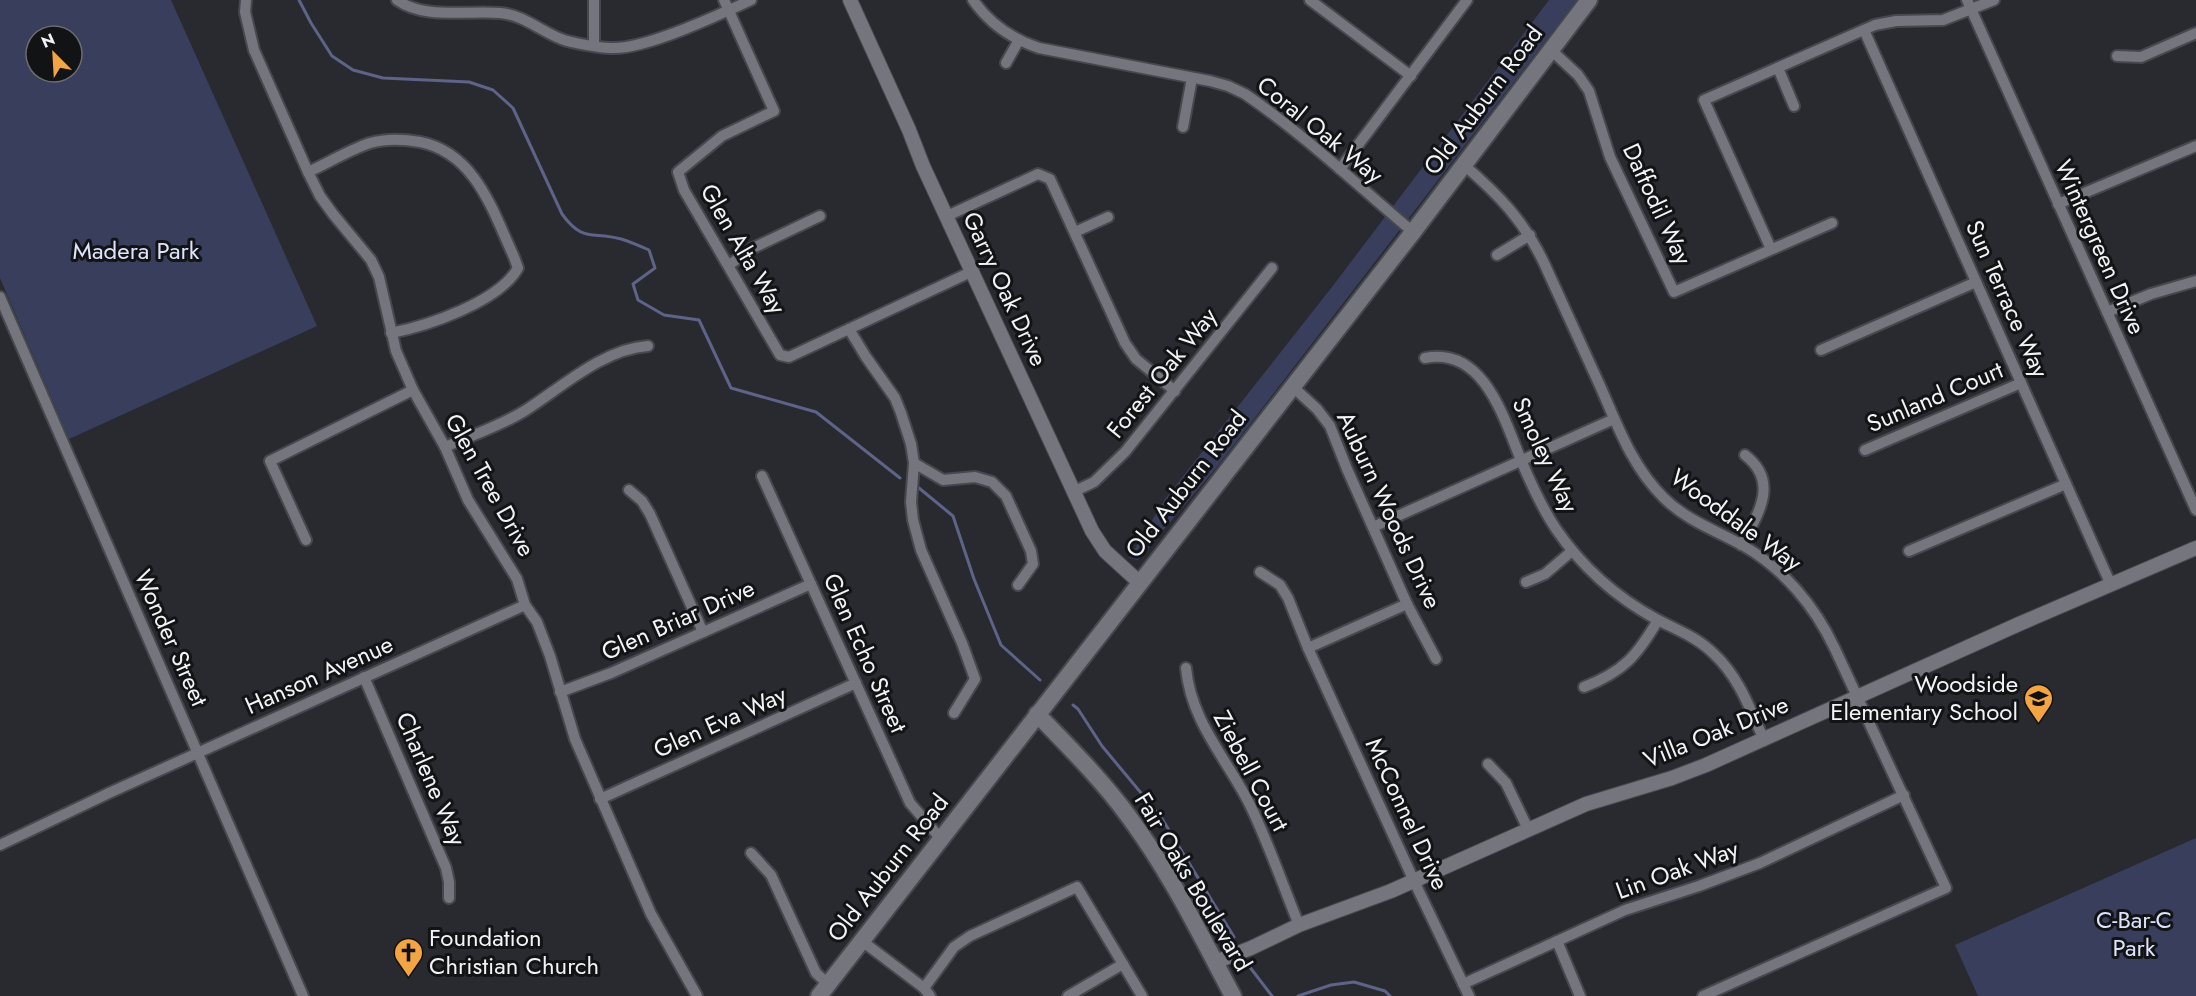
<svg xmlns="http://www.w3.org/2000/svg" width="2196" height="996" viewBox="0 0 2196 996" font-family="Jost,sans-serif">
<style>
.green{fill:#3a3e5d;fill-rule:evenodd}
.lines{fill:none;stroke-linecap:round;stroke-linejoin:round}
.stream{stroke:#5e6387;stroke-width:3}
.minor-casing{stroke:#47484e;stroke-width:14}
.tertiary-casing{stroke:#47484e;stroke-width:16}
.secondary-casing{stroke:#47484e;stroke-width:20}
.minor{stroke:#74757d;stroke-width:10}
.tertiary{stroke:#74757d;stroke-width:14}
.secondary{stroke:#74757d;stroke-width:16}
.labels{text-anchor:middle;stroke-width:6;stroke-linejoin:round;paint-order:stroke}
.street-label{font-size:24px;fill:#f2f3f7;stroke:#121315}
.park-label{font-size:24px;fill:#dee3fd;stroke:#121315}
.poi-label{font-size:24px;fill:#f2f3f7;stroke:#121315;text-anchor:end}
</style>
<rect width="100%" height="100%" fill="#292a30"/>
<g class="green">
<path d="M0 0H171L317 326 69 439 0 278ZM36 36H72V72H36Z"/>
<path d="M1549 0H1577L1216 468 1138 560 1129 558 1165 499 1332 287Z"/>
<path d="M2196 838V996H1978L1955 945Z"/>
</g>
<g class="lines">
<g class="stream">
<path d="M299 0 311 23 332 56 353 70 383 78 469 82 493 90 513 108 562 214C583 243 592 231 621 239 631 242 640 246 649 250L655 268 633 284 638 300 664 315 699 320 731 388 816 412 900 478"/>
<path d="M919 488 953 516 974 579 1001 645 1040 680"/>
<path d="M1073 705 1078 709 1102 746 1161 817 1234 937"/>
<path d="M1249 966 1272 996"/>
<path d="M1298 996 1331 985 1354 982 1385 991 1390 996"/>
</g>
<defs>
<g id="minor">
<path d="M246 0 245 12 254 50 308 172 320 196 333 214 371 260 379 277 396 351 413 390 445 447 468 500 517 579 525 605 537 622 550 656 575 739 651 914 697 996"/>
<path d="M397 0C425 20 467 10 500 13 526 15 543 34 567 41 581 44 598 48 613 48 646 49 719 15 751 0"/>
<path d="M724 0 774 111 722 136 678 172 684 190 780 355 789 357 973 271"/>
<path d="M973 0C989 23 1012 39 1039 48L1210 81 1228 86 1245 94C1305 135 1358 186 1413 232"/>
<path d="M1310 0 1411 76"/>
<path d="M1967 0 2196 510"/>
<path d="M1864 30 2111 585"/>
<path d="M594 45V0"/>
<path d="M1551 50 1578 75 1589 91 1610 157 1674 292 1832 223"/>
<path d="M2117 56 2141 57 2196 33"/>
<path d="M1006 63 1019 40"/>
<path d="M1778 68 1794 106"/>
<path d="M1183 127 1192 78"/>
<path d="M1464 165C1499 195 1524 221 1544 263 1563 305 1582 346 1601 388 1618 427 1633 468 1664 498 1686 520 1715 530 1742 545 1783 568 1815 606 1835 649L1946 888 1703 996"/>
<path d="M1340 169 1467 0"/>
<path d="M308 172C328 163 349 150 370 143 387 138 403 139 420 142 476 153 493 212 514 257L518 268C499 302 427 326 391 333"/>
<path d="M2058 204 2196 146"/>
<path d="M947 216 1038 174 1050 179 1125 343 1136 359 1175 391"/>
<path d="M1075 232 1108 217"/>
<path d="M1771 249 1704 100 1875 25 1896 21 1943 20 1994 0"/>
<path d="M1497 255 1530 235"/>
<path d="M729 265 753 248 820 216"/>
<path d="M0 297 303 996"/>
<path d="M2107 312 2151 294 2196 281"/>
<path d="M849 329 866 357 895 398 901 413 911 444 914 463 911 502 913 520 921 550 962 643 975 679 954 713"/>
<path d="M1821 350 1976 282"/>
<path d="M1425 358C1484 346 1504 419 1521 460 1531 484 1542 508 1556 529 1582 567 1616 597 1656 619 1677 630 1697 637 1714 654 1739 677 1750 709 1764 740"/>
<path d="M1293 387 1317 409 1330 426 1347 469 1407 604 1436 659"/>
<path d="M445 447C472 435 501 426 526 410 562 387 603 349 648 346"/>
<path d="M1865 450 2021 383"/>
<path d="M914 463 943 480 975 477 992 482 1006 496 1031 551 1033 564 1018 585"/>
<path d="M762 476 910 803 941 839"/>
<path d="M629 490 642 501 650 514 703 632"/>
<path d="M1073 492 1094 482 1125 452 1272 268"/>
<path d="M1373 527 1614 419"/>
<path d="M306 540 270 461 413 390"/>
<path d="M1741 545C1758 515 1780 482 1745 455"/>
<path d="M1909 551 2066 484"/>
<path d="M1260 572 1280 585 1288 598 1308 648 1414 881 1469 996"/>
<path d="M1526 582 1545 574 1572 551"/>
<path d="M1308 648 1407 604"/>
<path d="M1186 668C1191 722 1227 759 1250 805 1269 844 1283 886 1299 925"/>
<path d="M364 677 446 868 449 882V898"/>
<path d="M1584 687C1623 672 1637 656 1658 620"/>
<path d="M560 692 611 673 811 584"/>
<path d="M1488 764 1506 783 1528 829"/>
<path d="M600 799 856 683"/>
<path d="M0 845 109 793 525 605"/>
<path d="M751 853 771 875 816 973 828 984"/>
<path d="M862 941 924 988 930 996"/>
<path d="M1557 941 1580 996"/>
<path d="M1463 984 1625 910 1699 886 1760 863 1904 795"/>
<path d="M924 988 954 947 970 936 1077 887 1142 996"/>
<path d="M1068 996 1123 964"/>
</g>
<g id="tertiary">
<path d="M850 0 909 130 923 166 1092 531 1105 551 1140 583"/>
<path d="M1215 962 1251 948 1299 925 1391 891 1586 804 1672 778 1706 765 2019 624 2196 548"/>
</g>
<g id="secondary">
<path d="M1037 714C1069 747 1102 780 1129 817 1170 872 1201 936 1233 996"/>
<path d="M819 996 1413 232 1589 0"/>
</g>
</defs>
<use href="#minor" class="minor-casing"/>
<use href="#tertiary" class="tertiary-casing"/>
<use href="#secondary" class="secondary-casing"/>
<use href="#minor" class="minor"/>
<use href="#tertiary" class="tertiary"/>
<use href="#secondary" class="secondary"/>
</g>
<defs>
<symbol id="school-pin" viewBox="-11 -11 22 30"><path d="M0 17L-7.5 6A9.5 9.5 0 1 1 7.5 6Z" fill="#f3a443" stroke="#121315"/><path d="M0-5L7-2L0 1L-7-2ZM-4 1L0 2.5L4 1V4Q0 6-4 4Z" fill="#111"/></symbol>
<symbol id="church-pin" viewBox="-11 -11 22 30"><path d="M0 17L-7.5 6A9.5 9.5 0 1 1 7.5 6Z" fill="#f3a443" stroke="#121315"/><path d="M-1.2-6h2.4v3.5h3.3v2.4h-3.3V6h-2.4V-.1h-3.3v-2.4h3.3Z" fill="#111"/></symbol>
</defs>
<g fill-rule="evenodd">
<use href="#school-pin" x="2022" y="682" width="33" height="45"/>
<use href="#church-pin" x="392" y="936" width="33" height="45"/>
</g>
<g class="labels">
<g class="street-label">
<text transform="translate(1483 100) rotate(-53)" y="8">Old Auburn Road</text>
<text transform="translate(1320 130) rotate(39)" y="8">Coral Oak Way</text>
<text transform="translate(1657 204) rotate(65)" y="8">Daffodil Way</text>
<text transform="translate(2100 247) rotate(66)" y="8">Wintergreen Drive</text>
<text transform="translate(743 249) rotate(60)" y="8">Glen Alta Way</text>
<text transform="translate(1005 289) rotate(65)" y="8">Garry Oak Drive</text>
<text transform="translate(2007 299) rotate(66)" y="8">Sun Terrace Way</text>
<text transform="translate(1162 373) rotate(-51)" y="8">Forest Oak Way</text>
<text transform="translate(1935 397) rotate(-23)" y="8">Sunland Court</text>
<text transform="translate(1545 455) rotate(65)" y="8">Smoley Way</text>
<text transform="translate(1186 484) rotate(-52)" y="8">Old Auburn Road</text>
<text transform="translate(490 485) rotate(61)" y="8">Glen Tree Drive</text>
<text transform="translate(1389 510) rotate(65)" y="8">Auburn Woods Drive</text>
<text transform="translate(1736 520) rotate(36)" y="8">Wooddale Way</text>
<text transform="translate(678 620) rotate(-24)" y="8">Glen Briar Drive</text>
<text transform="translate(171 638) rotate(66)" y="8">Wonder Street</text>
<text transform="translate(865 653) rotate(66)" y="8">Glen Echo Street</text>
<text transform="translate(319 675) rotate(-24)" y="8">Hanson Avenue</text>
<text transform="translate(720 722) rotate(-24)" y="8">Glen Eva Way</text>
<text transform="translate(1716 732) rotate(-22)" y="8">Villa Oak Drive</text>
<text transform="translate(1251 771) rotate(62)" y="8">Ziebell Court</text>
<text transform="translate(431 779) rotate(67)" y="8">Charlene Way</text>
<text transform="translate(1407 814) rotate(65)" y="8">McConnel Drive</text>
<text transform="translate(888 868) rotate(-52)" y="8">Old Auburn Road</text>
<text transform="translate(1677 870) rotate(-20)" y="8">Lin Oak Way</text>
<text transform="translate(1193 882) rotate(59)" y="8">Fair Oaks Boulevard</text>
</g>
<g class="park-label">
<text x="136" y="259">Madera Park</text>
<text x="2134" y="928">C-Bar-C<tspan x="2134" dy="28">Park</tspan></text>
</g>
<g class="poi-label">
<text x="2018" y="692">Woodside<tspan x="2018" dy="28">Elementary School</tspan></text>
<text x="429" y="946" text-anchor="start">Foundation<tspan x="429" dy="28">Christian Church</tspan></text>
</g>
</g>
<g transform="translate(54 54) rotate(336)"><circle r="28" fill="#121315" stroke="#6c6d6f" stroke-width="1.5"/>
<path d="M0-4.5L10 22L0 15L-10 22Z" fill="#f3a443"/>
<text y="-9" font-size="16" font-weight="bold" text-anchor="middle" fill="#f2f3f7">N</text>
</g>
</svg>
